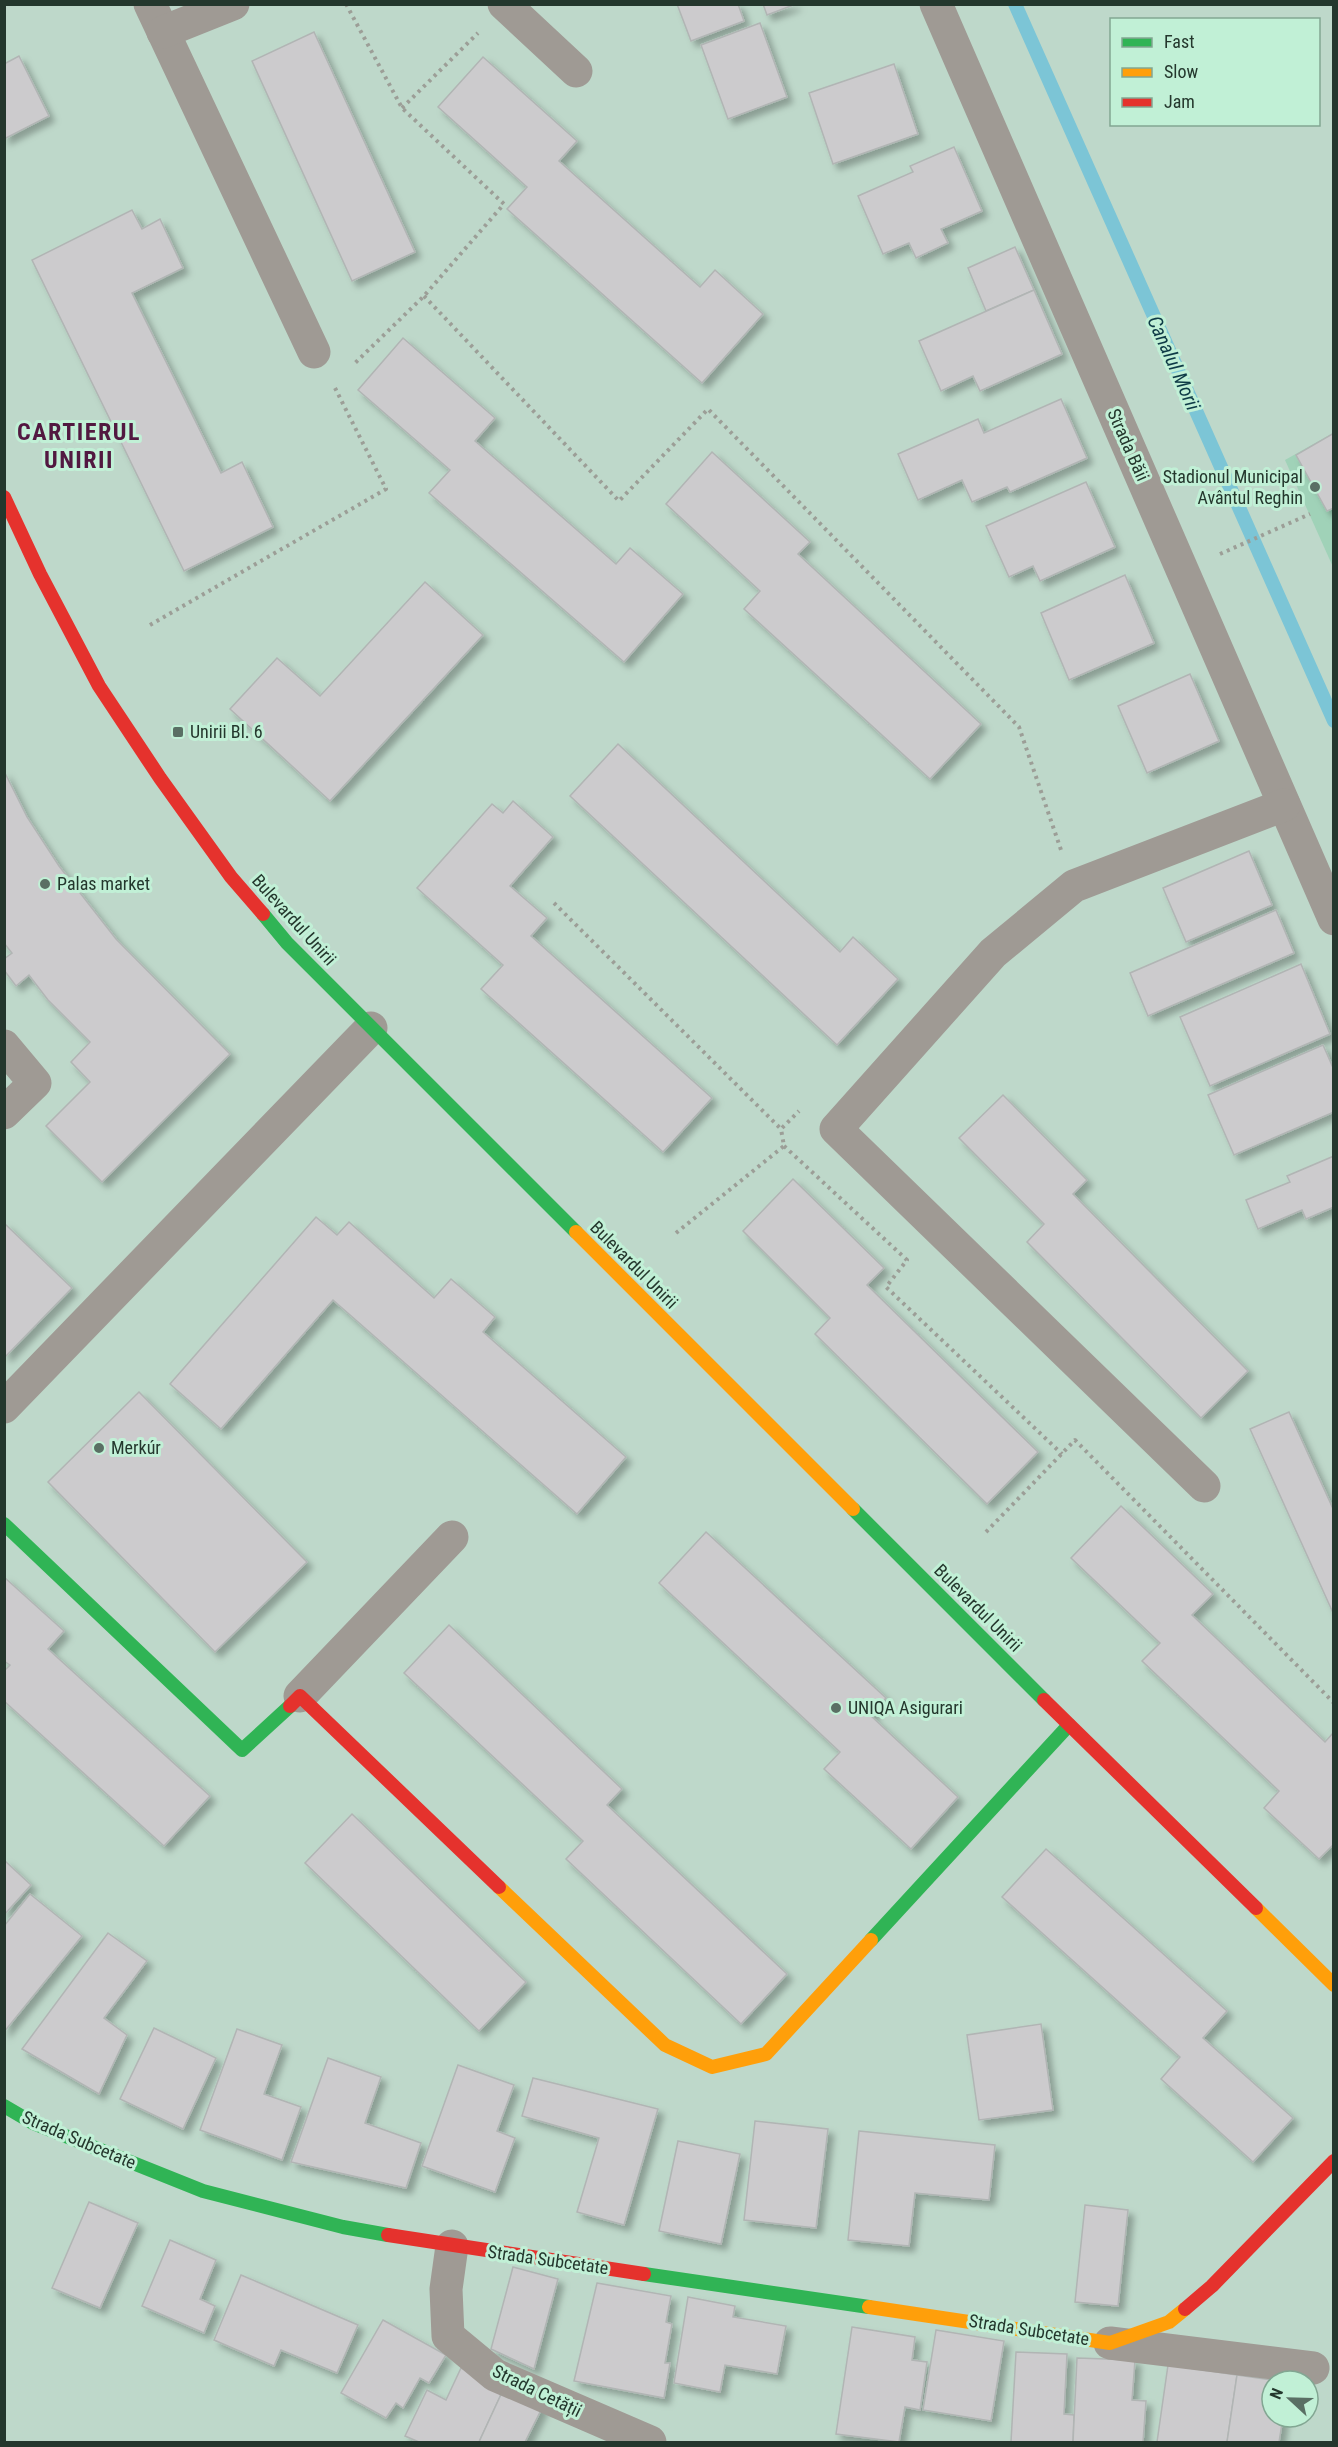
<svg xmlns="http://www.w3.org/2000/svg" width="1338" height="2447" viewBox="0 0 1338 2447" font-family="'Roboto Condensed',sans-serif">
<style>
.green{fill:#a0d2b8}
.lines{fill:none;stroke-linecap:round;stroke-linejoin:round}
.stream{stroke:#7cc5d6;stroke-width:14}
.building{fill:#cccbcd;stroke:#b1b5b4;stroke-width:1.5;filter:url(#shadow)}
.path{stroke:#9c9e97;stroke-width:4;stroke-dasharray:3 4.5;stroke-linecap:butt}
.street{stroke:#9f9a94;stroke-width:33}
.fast{stroke:#30b455;stroke-width:14}
.slow{stroke:#ff9f0a;stroke-width:14}
.jam{stroke:#e5322d;stroke-width:14}
.poi-dot{fill:#5a6f64;stroke:#c1f0d6;stroke-width:2}
.labels{text-anchor:middle;stroke-width:6;stroke-linejoin:round;paint-order:stroke}
.street-label{font-size:18px;fill:#24372d;stroke:#c1f0d6}
.poi-label{font-size:18px;fill:#24372d;stroke:#c1f0d6;text-anchor:start}
.water-label{font-size:20px;font-style:italic;fill:#0e3a46;stroke:#c1f0d6}
.district-label{font-size:24px;font-weight:bold;letter-spacing:1.5px;fill:#521941;stroke:#c1f0d6}
</style>
<defs>
<filter id="shadow"><feDropShadow dx="5.5" dy="5.5" stdDeviation="3" flood-color="#0004"/></filter>
</defs>
<rect width="100%" height="100%" fill="#bed8ca"/>
<path class="green" d="M1333 433V567L1285 460Z"/>
<g class="lines">
<path class="stream" d="M1015 4 1334 721"/>
</g>
<g class="building">
<path d="M677 4H738L744 21 691 41Z"/>
<path d="M763 4H796L767 15Z"/>
<path d="M760 23 787 97 728 119 701 45Z"/>
<path d="M314 32 415 252 352 281 252 61Z"/>
<path d="M19 56 49 116 4 139V64Z"/>
<path d="M483 57 577 141 559 161 700 287 715 270 763 314 702 383 507 209 527 187 438 107Z"/>
<path d="M894 64 918 134 833 164 809 93Z"/>
<path d="M954 147 982 211 941 229 948 243 916 258 909 243 883 254 858 196 913 172 910 166Z"/>
<path d="M132 210 142 229 160 219 183 268 132 293 221 473 242 462 273 527 184 571 32 260Z"/>
<path d="M1015 247 1034 290 986 311 968 268Z"/>
<path d="M1034 290 1062 354 980 391 973 376 941 391 919 341Z"/>
<path d="M403 338 495 418 475 441 616 564 630 548 683 594 624 662 429 493 450 470 358 390Z"/>
<path d="M1061 399 1087 458 1010 492 1007 487 972 502 962 480 918 500 898 454 978 419 984 433Z"/>
<path d="M1334 433V508L1327 511 1296 455Z"/>
<path d="M712 452 810 542 798 554 981 724 930 779 744 609 760 591 666 504Z"/>
<path d="M1086 482 1115 547 1040 581 1033 566 1009 577 986 526Z"/>
<path d="M1125 575 1154 643 1069 680 1041 613Z"/>
<path d="M425 582 483 635 330 801 230 709 277 658 320 696Z"/>
<path d="M1190 674 1219 741 1147 773 1118 706Z"/>
<path d="M618 744 840 952 853 937 898 979 837 1045 570 796Z"/>
<path d="M4 771 27 817 59 866 116 939 230 1054 102 1182 46 1126 90 1082 71 1062 90 1042 48 1000 29 975 16 986 4 970V959L12 953 4 943Z"/>
<path d="M513 801 553 837 510 886 547 918 531 936 712 1098 663 1152 481 989 503 965 417 888 492 804 503 813Z"/>
<path d="M1249 851 1272 905 1186 942 1163 888Z"/>
<path d="M1276 910 1294 953 1148 1016 1130 973Z"/>
<path d="M1301 964 1330 1034 1210 1086 1180 1017Z"/>
<path d="M1323 1045 1334 1070V1112L1234 1155 1208 1095Z"/>
<path d="M1003 1095 1087 1180 1073 1194 1248 1371 1201 1418 1027 1242 1044 1224 959 1138Z"/>
<path d="M1334 1156V1207L1306 1219 1302 1210 1258 1229 1246 1200 1290 1182 1287 1176Z"/>
<path d="M793 1179 884 1268 867 1285 1038 1452 987 1504 815 1334 830 1318 743 1231Z"/>
<path d="M316 1217 337 1235 349 1222 434 1298 451 1279 495 1317 483 1332 626 1457 577 1514 333 1300 221 1429 170 1384Z"/>
<path d="M4 1223 72 1288 6 1356 4 1354Z"/>
<path d="M139 1392 307 1562 215 1652 48 1482Z"/>
<path d="M1289 1412 1334 1511V1615L1250 1429Z"/>
<path d="M1121 1506 1213 1594 1192 1615 1325 1742 1334 1732V1844L1319 1859 1264 1808 1279 1791 1142 1661 1160 1643 1071 1558Z"/>
<path d="M706 1532 886 1698 870 1715 958 1797 911 1849 824 1769 840 1752 659 1583Z"/>
<path d="M4 1577 64 1631 48 1649 210 1796 164 1846 4 1701V1671L10 1665 4 1661Z"/>
<path d="M449 1625 622 1789 607 1805 787 1974 741 2024 566 1859 583 1841 404 1673Z"/>
<path d="M352 1814 526 1982 479 2031 305 1863Z"/>
<path d="M1046 1849 1227 2011 1203 2038 1293 2118 1253 2162 1161 2079 1180 2057 1002 1897Z"/>
<path d="M4 1860 31 1885 4 1915Z"/>
<path d="M30 1894 82 1936 4 2032V1926Z"/>
<path d="M108 1933 147 1961 104 2018 127 2035 99 2094 22 2049Z"/>
<path d="M1041 2024 1053 2110 979 2120 967 2035Z"/>
<path d="M154 2028 216 2058 183 2129 120 2099Z"/>
<path d="M237 2029 282 2045 264 2094 301 2107 282 2160 200 2130Z"/>
<path d="M328 2058 381 2077 365 2123 421 2143 406 2188 291 2162Z"/>
<path d="M458 2065 514 2085 497 2131 515 2138 495 2192 422 2166Z"/>
<path d="M533 2078 658 2109 624 2225 577 2212 599 2138 522 2116Z"/>
<path d="M755 2121 828 2129 816 2228 744 2220Z"/>
<path d="M859 2131 995 2145 989 2200 915 2193 909 2246 848 2240Z"/>
<path d="M678 2141 740 2154 721 2244 659 2231Z"/>
<path d="M89 2202 138 2223 100 2308 52 2288Z"/>
<path d="M1085 2205 1128 2210 1118 2306 1075 2302Z"/>
<path d="M170 2240 216 2260 200 2299 215 2306 204 2333 142 2306Z"/>
<path d="M513 2267 558 2279 534 2369 491 2349Z"/>
<path d="M241 2275 358 2325 337 2373 281 2350 274 2366 214 2340Z"/>
<path d="M597 2283 671 2296 666 2322 672 2324 665 2363H670L664 2398 574 2381Z"/>
<path d="M688 2297 735 2306 733 2317 786 2326 777 2374 725 2365 720 2392 674 2383Z"/>
<path d="M383 2320 446 2355 429 2383 420 2378 403 2408 396 2403 386 2418 341 2393Z"/>
<path d="M852 2327 915 2337 912 2360 927 2362 920 2410 905 2407 899 2442 836 2434Z"/>
<path d="M936 2330 1004 2341 991 2421 923 2410Z"/>
<path d="M1016 2352 1067 2354 1064 2414 1074 2415 1073 2442H1011Z"/>
<path d="M1077 2358 1135 2360 1132 2400 1146 2401 1143 2442H1073Z"/>
<path d="M1168 2365 1237 2375 1227 2442H1157Z"/>
<path d="M461 2368 504 2388 479 2442H419L405 2436 427 2390 446 2400Z"/>
<path d="M1237 2375 1279 2381H1272V2417H1283L1279 2442H1227Z"/>
<path d="M504 2388 543 2406 525 2442H479Z"/>
</g>
<g class="lines">
<g class="path">
<path d="M346 4 402 108 504 204 424 296 353 365"/>
<path d="M402 108 478 33"/>
<path d="M424 296 619 501 708 409 1019 727 1061 850"/>
<path d="M1220 554 1310 514"/>
<path d="M150 625 386 489 333 384"/>
<path d="M554 903 781 1129"/>
<path d="M784 1146 907 1260 886 1287 1062 1454"/>
<path d="M676 1233 784 1146 781 1129 799 1111"/>
<path d="M986 1532 1075 1440 1334 1703"/>
</g>
<g class="street">
<path d="M150 4 314 352"/>
<path d="M504 4 576 71"/>
<path d="M936 4 1334 919"/>
<path d="M163 32 233 4"/>
<path d="M4 1046 35 1083 4 1113"/>
<path d="M4 1407 371 1028"/>
<path d="M1204 1486 836 1129 993 953 1074 886 1284 805"/>
<path d="M300 1696 452 1537"/>
<path d="M452 2246 446 2289 448 2336 495 2375 650 2442"/>
<path d="M1110 2343 1313 2368"/>
</g>
<g class="fast">
<path d="M263 914 287 943 576 1232"/>
<path d="M853 1509 1044 1700"/>
<path d="M4 1524 242 1750 290 1706"/>
<path d="M871 1940 1069 1725"/>
<path d="M4 2106 33 2123 203 2191 343 2227 388 2235"/>
<path d="M644 2274 869 2307"/>
</g>
<g class="slow">
<path d="M576 1232 853 1509"/>
<path d="M499 1887 665 2045 712 2067 766 2054 871 1940"/>
<path d="M1256 1908 1334 1985"/>
<path d="M869 2307 1110 2343 1169 2322 1185 2309"/>
</g>
<g class="jam">
<path d="M4 497 40 574 99 686 160 778 231 877 263 914"/>
<path d="M1044 1700 1256 1908"/>
<path d="M290 1706 300 1696 499 1887"/>
<path d="M388 2235 644 2274"/>
<path d="M1185 2309 1212 2286 1334 2161"/>
</g>
</g>
<g class="poi-dot">
<circle cx="1315" cy="487" r="6"/>
<rect x="172" y="726" width="12" height="12" rx="3"/>
<circle cx="45" cy="884" r="6"/>
<circle cx="99" cy="1448" r="6"/>
<circle cx="836" cy="1708" r="6"/>
</g>
<g class="labels">
<g class="street-label">
<text transform="translate(1128 445) rotate(66)" y="6">Strada Băii</text>
<text transform="translate(294 920) rotate(48)" y="6">Bulevardul Unirii</text>
<text transform="translate(634 1265) rotate(45)" y="6">Bulevardul Unirii</text>
<text transform="translate(978 1608) rotate(45)" y="6">Bulevardul Unirii</text>
<text transform="translate(79 2140) rotate(23)" y="6">Strada Subcetate</text>
<text transform="translate(548 2260) rotate(8)" y="6">Strada Subcetate</text>
<text transform="translate(1029 2330) rotate(9)" y="6">Strada Subcetate</text>
<text transform="translate(537 2391) rotate(26)" y="6">Strada Cetății</text>
</g>
<g class="poi-label">
<text x="1303" y="483" text-anchor="end">Stadionul Municipal<tspan x="1303" dy="21">Avântul Reghin</tspan></text>
<text x="190" y="738">Unirii Bl. 6</text>
<text x="57" y="890">Palas market</text>
<text x="111" y="1454">Merkúr</text>
<text x="848" y="1714">UNIQA Asigurari</text>
</g>
<g class="water-label">
<text transform="translate(1174 363) rotate(66)" y="7">Canalul Morii</text>
</g>
<g class="district-label">
<text x="79" y="440">CARTIERUL<tspan x="79" dy="28">UNIRII</tspan></text>
</g>
</g>
<rect width="1338" height="2447" fill="none" stroke="#24372d" stroke-width="12"/>
<rect x="1110" y="18" width="210" height="108" fill="#c1f0d6" stroke="#82a692" stroke-width="1.5"/>
<rect x="1122" y="38" width="30" height="9" fill="#30b455" stroke="#82a692" stroke-width="1.5"/>
<text x="1164" y="48" font-size="18" fill="#24372d">Fast</text>
<rect x="1122" y="68" width="30" height="9" fill="#ff9f0a" stroke="#82a692" stroke-width="1.5"/>
<text x="1164" y="78" font-size="18" fill="#24372d">Slow</text>
<rect x="1122" y="98" width="30" height="9" fill="#e5322d" stroke="#82a692" stroke-width="1.5"/>
<text x="1164" y="108" font-size="18" fill="#24372d">Jam</text>
<g transform="translate(1290 2399) rotate(292)"><circle r="28" fill="#c1f0d6" stroke="#82a692" stroke-width="1.5"/>
<path d="M0-4.5L10 22L0 15L-10 22Z" fill="#5a6f64"/>
<text y="-9" font-size="16" font-weight="bold" text-anchor="middle" fill="#24372d">N</text>
</g>
</svg>
